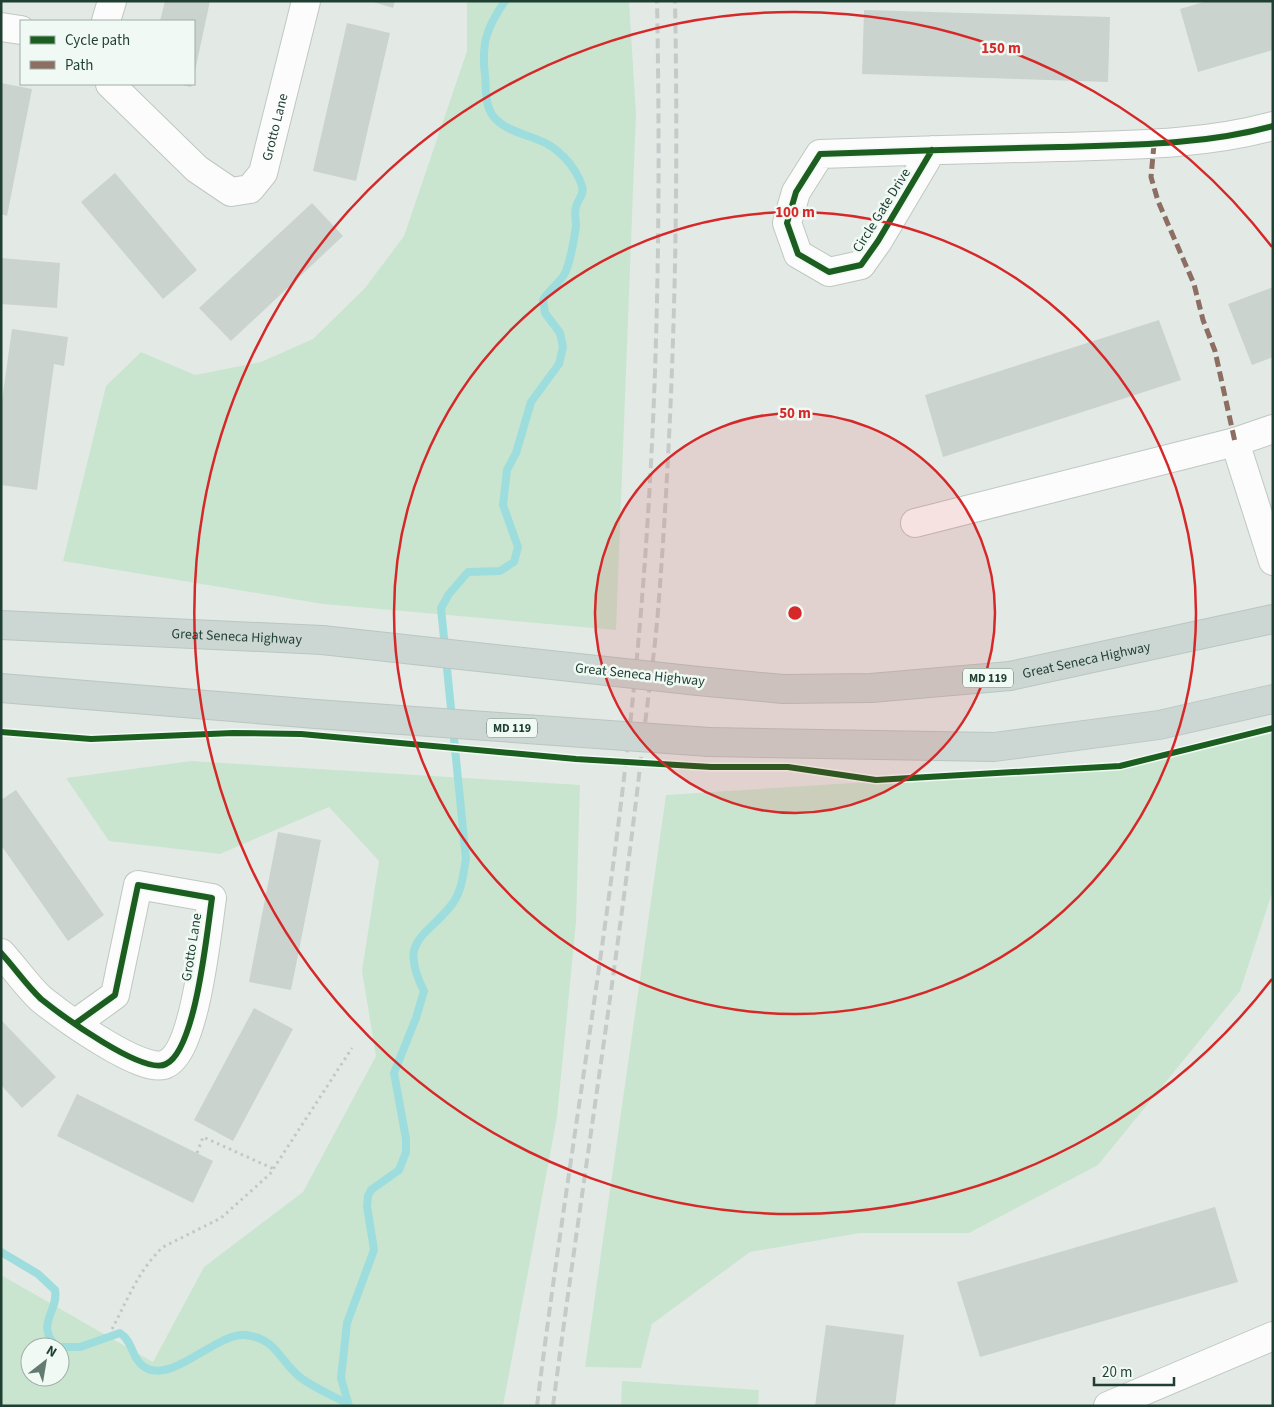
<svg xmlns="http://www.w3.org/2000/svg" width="1274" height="1407" viewBox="0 0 1274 1407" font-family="'Source Sans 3',sans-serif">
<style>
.green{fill:#cae5cf;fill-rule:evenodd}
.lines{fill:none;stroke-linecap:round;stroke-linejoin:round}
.stream{stroke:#9edddd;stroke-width:8}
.building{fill:#cbd3cf}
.minor-casing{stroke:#c0c7c3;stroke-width:30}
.major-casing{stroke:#bbc6c2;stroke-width:30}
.path{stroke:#c0cac4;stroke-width:3;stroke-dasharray:2.5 4;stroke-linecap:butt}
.minor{stroke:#fbfcfb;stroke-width:28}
.major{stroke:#ccd6d2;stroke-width:28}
.rail{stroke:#c6cbc9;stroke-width:4;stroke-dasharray:10 5;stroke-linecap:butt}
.major-bridge-casing{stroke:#bbc6c2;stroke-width:30;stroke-linecap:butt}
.major-bridge{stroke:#ccd6d2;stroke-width:28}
.quiet{stroke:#8d6e63;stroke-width:5;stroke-dasharray:10 5;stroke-linecap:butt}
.cycleway-casing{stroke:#f1f9f4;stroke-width:9}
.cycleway{stroke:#1b5e20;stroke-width:6}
.ring{fill:none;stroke:#d62828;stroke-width:2.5}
.labels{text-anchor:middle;stroke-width:5;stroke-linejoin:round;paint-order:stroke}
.shield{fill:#f1f9f4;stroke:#5d776c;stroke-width:1}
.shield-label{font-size:12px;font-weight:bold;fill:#1e3f32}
.street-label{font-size:14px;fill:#1e3f32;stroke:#f1f9f4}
.centre{fill:#d62828;stroke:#f1f9f4;stroke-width:2.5}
.ring-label{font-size:15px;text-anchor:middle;font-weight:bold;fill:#d62828;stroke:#f1f9f4;stroke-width:5;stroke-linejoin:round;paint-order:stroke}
</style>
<rect width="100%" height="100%" fill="#e3eae6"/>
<g class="green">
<path d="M467 1H629L636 114 616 630 323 604 63 561 106 386 141 352 195 375 261 362 313 339 365 288 404 236 467 51Z"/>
<path d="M1273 728V890L1240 991 1098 1165 969 1233H860L750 1252 652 1324 641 1368 585 1367 666 795 1120 766Z"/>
<path d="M191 761 580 785 576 922 557 1117 503 1406H1V1275L153 1362 204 1267 303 1192 376 1056 362 971 379 861 329 807 220 854 109 841 66 778ZM30 1347H60V1377H30Z"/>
<path d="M622 1381 759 1390 758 1406H621Z"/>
</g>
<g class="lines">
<g class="stream">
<path d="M1 1252 38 1274 55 1290C59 1312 34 1324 57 1347"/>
<path d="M60 1347H80L120 1333C134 1342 131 1360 146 1368 173 1383 218 1332 245 1335 277 1338 279 1361 301 1378 316 1389 332 1395 348 1404"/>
<path d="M349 1406 341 1378 347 1323 374 1250 367 1206 368 1196 371 1190 399 1170 406 1152V1139L394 1073 416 1018 424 991C397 938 427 938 453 903 462 890 463 875 466 859L441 608 449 594 468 572 500 571 514 562 518 547 503 505 507 470 516 453 531 402 559 364 563 347 560 333 545 313 543 300C549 289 561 283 566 271 571 258 574 240 576 226 576 220 574 213 576 207 577 200 585 195 582 186 575 165 557 146 536 139 521 133 503 129 493 116 485 106 486 88 485 75 481 43 487 27 505 1"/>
</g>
</g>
<g class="building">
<path d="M165 1H210L195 71 194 21H160Z"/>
<path d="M370 1H395L393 8Z"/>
<path d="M1207 1H1273V50L1198 72 1180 9Z"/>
<path d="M864 10 1110 17 1108 82 862 74Z"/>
<path d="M347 23 390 33 356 181 313 171Z"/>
<path d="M1 83 32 89 7 216 1 214Z"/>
<path d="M178 84H192L191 87Z"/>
<path d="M115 173 197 270 163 299 81 202Z"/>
<path d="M312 203 343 236 231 341 199 308Z"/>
<path d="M1 258 60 263 57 308 1 304Z"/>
<path d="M1273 287V357L1252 365 1228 304Z"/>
<path d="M1159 320 1181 380 943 457 925 395Z"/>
<path d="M12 329 68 337 64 366 54 364 37 490 1 485V407Z"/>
<path d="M16 790 104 915 68 941 1 845V800Z"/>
<path d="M278 832 321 840 291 990 249 982Z"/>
<path d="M254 1008 293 1029 233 1141 194 1120Z"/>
<path d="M1 1020 56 1077 22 1108 1 1085Z"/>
<path d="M77 1094 213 1161 193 1203 57 1136Z"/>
<path d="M1215 1207 1238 1282 980 1357 957 1282Z"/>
<path d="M826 1325 904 1335 895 1406H815Z"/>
</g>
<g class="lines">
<defs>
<g id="minor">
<path d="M106 21 112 1"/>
<path d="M1 27 21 30"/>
<path id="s1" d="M110 84 197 169 231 192 250 189 263 173 306 1"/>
<path d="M932 150 878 241 861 265 829 272 798 254 787 223 796 192 820 154C900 151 979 149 1059 147 1130 145 1203 145 1273 126"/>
<path d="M1235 442 1273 429"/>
<path d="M915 523 1235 442 1273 561"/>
<path d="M1 953C14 967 27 986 41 999 61 1015 144 1076 166 1064 196 1050 207 931 212 898L138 885 115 995 76 1023"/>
<path d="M1108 1406 1273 1336"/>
</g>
<g id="major">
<path id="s2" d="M1 625 322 640"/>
<path id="s3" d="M698 681 783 689 871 688 1010 676 1273 619"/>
<path d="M1 688 316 714"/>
<path d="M709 742 994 747 1159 725 1273 699"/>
</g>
</defs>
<use href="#minor" class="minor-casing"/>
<use href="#major" class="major-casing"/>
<g class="path">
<path d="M197 1153 203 1137 274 1169"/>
<path d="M112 1329C127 1301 139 1269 163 1247L221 1218 270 1174 352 1048"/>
</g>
<use href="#minor" class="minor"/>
<use href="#major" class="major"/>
<g class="rail">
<path d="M537 1406C570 1141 619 877 641 611 658 407 661 206 657 1"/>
<path d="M553 1406C581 1190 616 975 641 759 646 710 654 660 658 611 674 408 679 204 675 1"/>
</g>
<defs>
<g id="major-bridge">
<path d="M322 640 698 681"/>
<path d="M316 714 709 742"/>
</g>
</defs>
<use href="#major-bridge" class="major-bridge-casing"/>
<use href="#major-bridge" class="major-bridge"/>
<path class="quiet" d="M1154 144 1151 177 1158 201 1194 284 1203 320 1215 351 1235 442"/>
<defs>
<g id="cycleway">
<path d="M932 150 878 241 861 265 829 272 798 254 787 223 796 192 820 154C900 151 979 149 1059 147 1130 145 1203 145 1273 126"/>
<path d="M1 732 91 739 233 733 301 734 576 759 711 767H788L876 780 1120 766 1273 728"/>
<path d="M1 953C14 967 27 986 41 999 61 1015 144 1076 166 1064 196 1050 207 931 212 898L138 885 115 995 76 1023"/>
</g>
</defs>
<use href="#cycleway" class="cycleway-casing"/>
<use href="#cycleway" class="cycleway"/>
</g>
<circle cx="795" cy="613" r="200" fill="#d62828" fill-opacity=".12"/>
<g class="ring">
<circle cx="795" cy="613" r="200"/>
<circle cx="795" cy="613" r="401"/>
<path d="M1272 979A601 601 0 1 1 1272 247"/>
</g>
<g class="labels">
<g class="shield">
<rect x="963" y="668.5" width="50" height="19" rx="4"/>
<rect x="487" y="718.5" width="50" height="19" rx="4"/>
</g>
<g class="shield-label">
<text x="988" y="682">MD 119</text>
<text x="512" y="732">MD 119</text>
</g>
<g class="street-label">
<text dy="5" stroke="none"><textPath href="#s1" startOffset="250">Grotto Lane</textPath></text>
<text transform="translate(881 210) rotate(-58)" y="5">Circle Gate Drive</text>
<text dy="5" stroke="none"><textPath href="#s2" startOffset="236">Great Seneca Highway</textPath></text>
<text dy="5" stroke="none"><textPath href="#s3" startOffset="391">Great Seneca Highway</textPath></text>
<text transform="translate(640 674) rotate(6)" y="5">Great Seneca Highway</text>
<text transform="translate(191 947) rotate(-81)" y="5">Grotto Lane</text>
</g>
</g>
<circle cx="795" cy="613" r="8" class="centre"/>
<g class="ring-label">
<text x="1001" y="53">150 m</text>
<text x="795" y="217">100 m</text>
<text x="795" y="418">50 m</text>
</g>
<rect width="1274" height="1407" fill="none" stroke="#1e3f32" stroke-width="5"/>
<rect x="20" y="20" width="175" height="65" fill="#f1f9f4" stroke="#9dafa6"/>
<rect x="30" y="36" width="25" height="8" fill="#1b5e20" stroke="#9dafa6"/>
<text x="65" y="45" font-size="15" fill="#1e3f32">Cycle path</text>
<rect x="30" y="61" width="25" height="8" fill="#8d6e63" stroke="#9dafa6"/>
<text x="65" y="70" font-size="15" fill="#1e3f32">Path</text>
<g transform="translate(45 1362) rotate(31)"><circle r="24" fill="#f1f9f4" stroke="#9dafa6"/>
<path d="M0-4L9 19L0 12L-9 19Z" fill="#637b71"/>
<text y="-8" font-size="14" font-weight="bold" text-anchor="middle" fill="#1e3f32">N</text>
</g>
<path d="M1094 1377v8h80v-8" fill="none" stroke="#1e3f32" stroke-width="2.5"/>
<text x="1102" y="1377" font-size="15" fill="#1e3f32" stroke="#f1f9f4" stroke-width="4" paint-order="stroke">20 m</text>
</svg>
